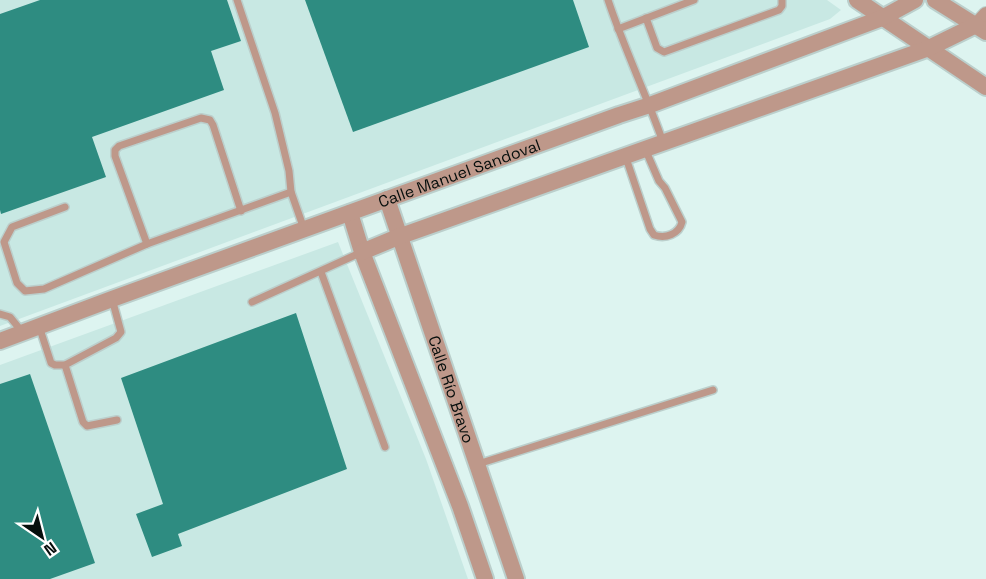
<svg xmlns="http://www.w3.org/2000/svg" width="986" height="579" viewBox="0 0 986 579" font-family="'Space Grotesk',sans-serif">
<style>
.built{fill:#c8e8e3}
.building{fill:#2e8c81}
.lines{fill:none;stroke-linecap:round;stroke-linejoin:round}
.service-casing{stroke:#bbcfcc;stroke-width:10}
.minor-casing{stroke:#bbcfcc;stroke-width:16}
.tertiary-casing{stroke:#bbcfcc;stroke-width:20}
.service{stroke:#be988a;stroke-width:7}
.minor{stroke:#be988a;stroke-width:14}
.tertiary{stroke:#be988a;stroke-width:16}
.labels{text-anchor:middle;stroke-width:4.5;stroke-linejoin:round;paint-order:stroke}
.street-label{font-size:16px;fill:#060e0c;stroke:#fff}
</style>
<rect width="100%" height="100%" fill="#ddf4f0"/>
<g class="built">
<path d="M0 0H827L841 10 830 19 0 326Z"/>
<path d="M338 242 426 459 468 579H0V365Z"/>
</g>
<g class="building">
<path d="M40 0H227L241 41 211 51 224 90 92 137 106 177 1 214 0 210V14Z"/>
<path d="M305 0H573L589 47 353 132Z"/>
<path d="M296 313 347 469 178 534 182 546 152 557 136 514 163 504 121 378Z"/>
<path d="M30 374 95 563 50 579H0V384Z"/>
</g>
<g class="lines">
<defs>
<g id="service">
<path d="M237 0 275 113 289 171 291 192 304 229"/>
<path d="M608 0C624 48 646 94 663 142"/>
<path d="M646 18 657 48 664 52 779 10 782 6V0"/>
<path d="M618 29 694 0"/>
<path d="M626 158 650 229 654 235C666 239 679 234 682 222L665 188 659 181 646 151"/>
<path d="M65 207 12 227 4 242 17 283 25 291 44 289 147 244 291 192"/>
<path d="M147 244 115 156V150L119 146 201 118 210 120 213 125 241 211"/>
<path d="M321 272 385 447"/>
<path d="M252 302 362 252"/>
<path d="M0 314 10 317 23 333"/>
<path d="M39 326 51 363 55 365H65L116 338 121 332 112 299"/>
<path d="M65 365 83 422 87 426 117 420"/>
<path d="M478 464 713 390"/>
</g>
<path id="minor" d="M976 25 986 14"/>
<g id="tertiary">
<path d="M857 0 986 87"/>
<path d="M935 0 986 32"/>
<path id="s1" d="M387 199 516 579"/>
<path d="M350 213 362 252 460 506 485 579"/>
<path d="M362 252 398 237 929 48 976 25"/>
<path id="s2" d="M0 341 112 299 619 115 650 105 882 18 915 0"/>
</g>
</defs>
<use href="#service" class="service-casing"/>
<use href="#minor" class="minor-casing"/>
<use href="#tertiary" class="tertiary-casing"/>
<use href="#service" class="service"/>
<use href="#minor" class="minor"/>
<use href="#tertiary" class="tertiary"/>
</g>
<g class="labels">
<g class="street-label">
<text dy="6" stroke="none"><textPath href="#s2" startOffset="489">Calle Manuel Sandoval</textPath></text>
<text dy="6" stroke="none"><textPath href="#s1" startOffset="201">Calle Río Bravo</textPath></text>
</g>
</g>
<g transform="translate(42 537) rotate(145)" stroke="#ffffff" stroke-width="4.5" paint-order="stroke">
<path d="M0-4.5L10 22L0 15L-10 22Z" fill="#060e0c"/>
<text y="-9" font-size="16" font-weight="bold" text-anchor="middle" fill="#060e0c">N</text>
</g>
</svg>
